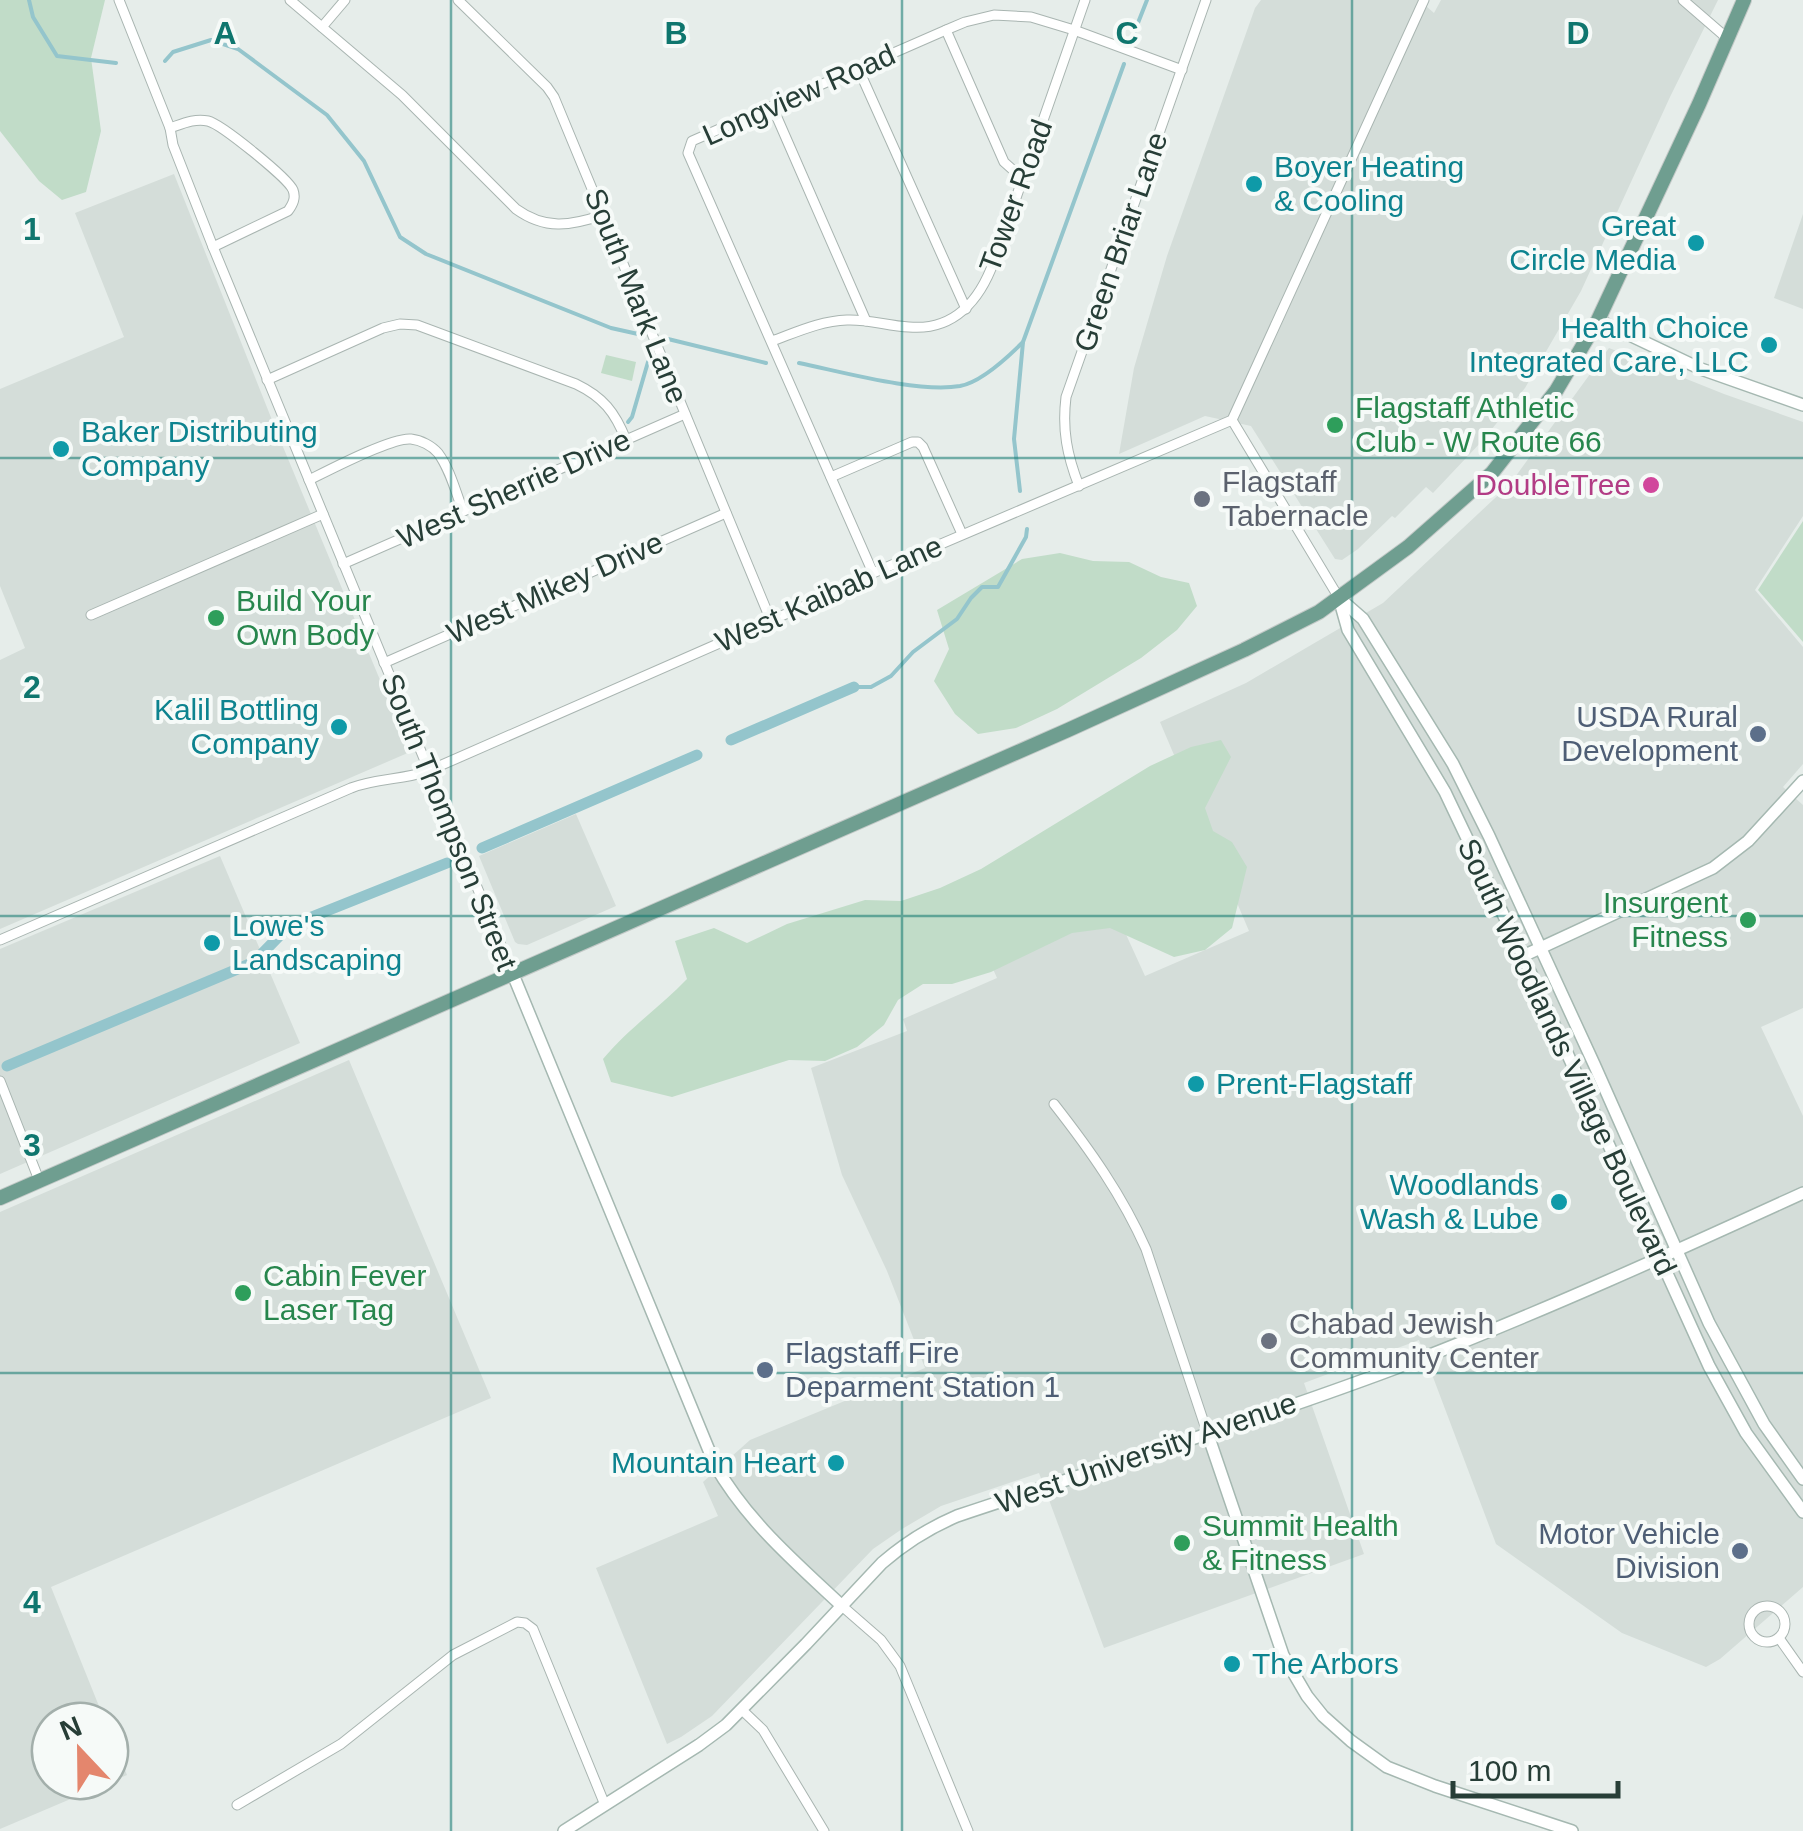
<svg xmlns="http://www.w3.org/2000/svg" width="1803" height="1831" viewBox="0 0 1803 1831" font-family="Helvetica,sans-serif">
<style>
.built{fill:#d4ddd9}
.green{fill:#c1dcc8}
.lines{fill:none;stroke-linecap:round;stroke-linejoin:round}
.stream{stroke:#94c5cc;stroke-width:4}
.canal{stroke:#94c5cc;stroke-width:11}
.street-casing{stroke:#a9b5b1;stroke-width:11}
.secondary-casing{stroke:#a5b8b1;stroke-width:14}
.primary-casing{stroke:#c3c9c7;stroke-width:16}
.street{stroke:#fff;stroke-width:9}
.secondary{stroke:#fff;stroke-width:11}
.primary{stroke:#6f9e90;stroke-width:14}
.grid{fill:none;stroke:#0f766e;stroke-width:2.5;stroke-opacity:0.55}
.culture-dot{fill:#0f9aa8;stroke:#f6faf8;stroke-width:4}
.leisure-dot{fill:#2e9e5b;stroke:#f6faf8;stroke-width:4}
.hotel-dot{fill:#d1479c;stroke:#f6faf8;stroke-width:4}
.worship-dot{fill:#6b7280;stroke:#f6faf8;stroke-width:4}
.service-dot{fill:#5c6f8a;stroke:#f6faf8;stroke-width:4}
.labels{text-anchor:middle;stroke-width:8;stroke-linejoin:round;paint-order:stroke}
.street-label{font-size:30px;fill:#273e37;stroke:#f6faf8}
.culture-label{font-size:30px;fill:#0d838f;stroke:#f6faf8;text-anchor:start}
.leisure-label{font-size:30px;fill:#27864d;stroke:#f6faf8;text-anchor:start}
.worship-label{font-size:30px;fill:#5b616d;stroke:#f6faf8;text-anchor:start}
.hotel-label{font-size:30px;fill:#b23c85;stroke:#f6faf8;text-anchor:end}
.service-label{font-size:30px;fill:#4e5e75;stroke:#f6faf8;text-anchor:end}
.grid-label{font-size:32px;text-anchor:middle;font-weight:bold;fill:#0f766e;stroke:#f6faf8;stroke-width:8;stroke-linejoin:round;paint-order:stroke}
</style>
<rect width="100%" height="100%" fill="#e6edea"/>
<g class="built">
<path d="M1261 0H1419L1434 13 1441 0H1718L1670 97 1581 291 1525 388 1483 440 1433 493 1426 487 1395 518 1392 516 1358 549 1342 560 1335 559 1251 426 1205 416 1119 454 1134 368 1167 256 1255 8Z"/>
<path d="M174 174 276 430 410 752 0 929V660L25 648 0 586V389L124 337 75 213Z"/>
<path d="M1803 214V309L1774 298Z"/>
<path d="M1609 348 1724 394 1803 422V516L1755 590 1803 647V764L1783 787 1803 805V1008L1761 1027 1803 1116V1587L1720 1659 1706 1667 1622 1633 1496 1544 1419 1340 1304 1383 1364 1554 1104 1648 1039 1473 941 1506 902 1529 873 1549 712 1716 681 1737 667 1744 596 1568 718 1516 703 1482 750 1440 925 1368 887 1271 842 1175 811 1068 907 1031 903 1019 997 978 986 953 1108 895 1145 976 1249 931 1160 722 1246 683 1383 603 1510 484Z"/>
<path d="M576 814 616 906 527 945 518 944 515 942 479 856Z"/>
<path d="M220 856 300 1043 0 1174V949Z"/>
<path d="M349 1060 491 1398 51 1587 105 1721H50V1781H110V1734L127 1775 0 1829V1212Z"/>
</g>
<g class="green">
<path d="M0 0H105L91 58 101 131 86 192 62 200 39 181 0 131Z"/>
<path d="M606 355 636 362 632 381 601 373Z"/>
<path d="M1803 521V642L1758 590Z"/>
<path d="M1060 553 1093 561 1129 562 1161 577 1189 583 1197 606 1177 630 1141 658 1057 709 1016 728 978 734 955 714 934 681 949 649 937 610 1022 559Z"/>
<path d="M1221 740 1231 757 1205 808 1213 831 1232 842 1247 867 1232 928 1205 950 1174 957 1110 928 1072 933 991 972 952 984H923L898 1000 884 1025 857 1047 825 1061 789 1060 672 1097 611 1082 603 1059C628 1029 660 1007 687 979L675 941 714 928 747 943 787 924 865 900 901 901 940 888 981 869 1150 766 1191 747Z"/>
</g>
<g class="lines">
<g class="stream">
<path d="M29 0 33 17 57 56 116 63"/>
<path d="M1134 33 1147 0"/>
<path d="M165 61 173 52 211 40 238 49 327 115 364 161 400 237 426 254 611 328 638 334"/>
<path d="M668 339 766 363"/>
<path d="M799 363C843 372 918 393 960 386 981 382 1008 357 1023 342L1124 64"/>
<path d="M628 422 632 417 648 362"/>
<path d="M1020 491 1014 439 1023 342"/>
<path d="M854 687H871L891 676 913 652 957 619 971 598 982 587H998L1026 537 1027 529"/>
</g>
<g class="canal">
<path d="M731 740 854 687"/>
<path d="M482 848 697 755"/>
<path d="M7 1066 254 962 289 926 447 863"/>
</g>
<defs>
<g id="street">
<path d="M119 0 170 128 173 145 213 247 512 972"/>
<path d="M290 0 402 95 516 209C545 230 570 226 603 215"/>
<path d="M458 0 547 87 554 97 771 621"/>
<path d="M1683 0 1728 39"/>
<path d="M322 27 345 0"/>
<path d="M946 30 1004 162 1013 170 1024 175"/>
<path d="M858 68 966 309"/>
<path d="M772 106 866 321"/>
<path d="M170 128C182 124 194 118 208 121 221 124 288 178 293 190 296 198 293 204 288 211L213 247"/>
<path d="M772 341C797 332 820 321 847 320 868 319 888 326 909 327 954 331 980 300 994 261L1085 0"/>
<path d="M267 380 383 328 400 324 417 325 576 384C603 397 615 412 626 440"/>
<path d="M1232 420 1339 598"/>
<path d="M831 477 912 442H918L923 447 962 534"/>
<path d="M309 480C329 470 392 437 411 439 421 440 432 446 438 453 450 469 456 493 463 511"/>
<path d="M1079 486C1067 455 1062 430 1066 397L1206 0"/>
<path d="M343 564 685 414"/>
<path d="M873 573 688 153 692 141 946 30 965 22 994 15 1031 17 1074 30 1182 70"/>
<path d="M91 615 323 514"/>
<path d="M384 663 726 513"/>
<path d="M0 940 351 788C377 778 403 780 428 771L820 599 873 573 1232 420 1424 0"/>
<path d="M0 1081 39 1180"/>
<path d="M1054 1104C1090 1150 1122 1195 1146 1249L1207 1432"/>
<circle cx="1767" cy="1624" r="18"/>
<path d="M842 1606 881 1640 900 1666 968 1831"/>
<path d="M1779 1638 1803 1672"/>
<path d="M742 1710 763 1730 824 1831"/>
<path d="M237 1805 341 1744 453 1655 517 1622 525 1623 533 1629 605 1805"/>
</g>
<g id="secondary">
<path d="M1598 320 1701 369 1803 405"/>
<path d="M1339 598 1348 630 1445 792 1523 956 1709 1366 1746 1433 1803 1512"/>
<path d="M1339 598 1363 619 1453 764 1489 836 1594 1064 1709 1323 1764 1424 1803 1479"/>
<path d="M1523 956 1713 868 1748 841 1803 781"/>
<path d="M512 972 715 1465C748 1522 794 1561 842 1606"/>
<path d="M1207 1432 1283 1655 1307 1696 1323 1716 1351 1741 1387 1767 1435 1786 1572 1831"/>
<path d="M564 1831 699 1745 726 1725 806 1644 882 1563C905 1543 929 1528 957 1516 1109 1465 1262 1419 1412 1362 1544 1311 1674 1252 1803 1193"/>
</g>
<path id="primary" d="M0 1198 1068 730 1244 650 1319 612 1408 547 1492 473 1556 391 1598 320 1699 104 1744 0"/>
</defs>
<use href="#street" class="street-casing"/>
<use href="#secondary" class="secondary-casing"/>
<use href="#primary" class="primary-casing"/>
<use href="#street" class="street"/>
<use href="#secondary" class="secondary"/>
<use href="#primary" class="primary"/>
</g>
<path class="grid" d="M451 0V1831M902 0V1831M1352 0V1831M0 458H1803M0 916H1803M0 1373H1803"/>
<g class="culture-dot">
<circle cx="1254" cy="184" r="10"/>
<circle cx="1696" cy="243" r="10"/>
<circle cx="1769" cy="345" r="10"/>
<circle cx="61" cy="449" r="10"/>
<circle cx="339" cy="727" r="10"/>
<circle cx="212" cy="943" r="10"/>
<circle cx="1196" cy="1084" r="10"/>
<circle cx="1559" cy="1202" r="10"/>
<circle cx="836" cy="1463" r="10"/>
<circle cx="1232" cy="1664" r="10"/>
</g>
<g class="leisure-dot">
<circle cx="1335" cy="425" r="10"/>
<circle cx="216" cy="618" r="10"/>
<circle cx="1748" cy="920" r="10"/>
<circle cx="243" cy="1293" r="10"/>
<circle cx="1182" cy="1543" r="10"/>
</g>
<circle class="hotel-dot" cx="1651" cy="485" r="10"/>
<g class="worship-dot">
<circle cx="1202" cy="499" r="10"/>
<circle cx="1269" cy="1341" r="10"/>
</g>
<g class="service-dot">
<circle cx="1758" cy="734" r="10"/>
<circle cx="765" cy="1370" r="10"/>
<circle cx="1740" cy="1551" r="10"/>
</g>
<g class="labels">
<g class="street-label">
<text transform="translate(799 95) rotate(-24)" y="10">Longview Road</text>
<text transform="translate(1016 196) rotate(-70)" y="10">Tower Road</text>
<text transform="translate(1121 242) rotate(-71)" y="10">Green Briar Lane</text>
<text transform="translate(636 296) rotate(68)" y="10">South Mark Lane</text>
<text transform="translate(514 489) rotate(-24)" y="10">West Sherrie Drive</text>
<text transform="translate(555 588) rotate(-24)" y="10">West Mikey Drive</text>
<text transform="translate(829 594) rotate(-24)" y="10">West Kaibab Lane</text>
<text transform="translate(449 822) rotate(68)" y="10">South Thompson Street</text>
<text transform="translate(1567 1057) rotate(65)" y="10">South Woodlands Village Boulevard</text>
<text transform="translate(1146 1453) rotate(-19)" y="10">West University Avenue</text>
</g>
<g class="culture-label">
<text x="1274" y="177">Boyer Heating<tspan x="1274" dy="34">&amp; Cooling</tspan></text>
<text x="1676" y="236" text-anchor="end">Great<tspan x="1676" dy="34">Circle Media</tspan></text>
<text x="1749" y="338" text-anchor="end">Health Choice<tspan x="1749" dy="34">Integrated Care, LLC</tspan></text>
<text x="81" y="442">Baker Distributing<tspan x="81" dy="34">Company</tspan></text>
<text x="319" y="720" text-anchor="end">Kalil Bottling<tspan x="319" dy="34">Company</tspan></text>
<text x="232" y="936">Lowe's<tspan x="232" dy="34">Landscaping</tspan></text>
<text x="1216" y="1094">Prent-Flagstaff</text>
<text x="1539" y="1195" text-anchor="end">Woodlands<tspan x="1539" dy="34">Wash &amp; Lube</tspan></text>
<text x="816" y="1473" text-anchor="end">Mountain Heart</text>
<text x="1252" y="1674">The Arbors</text>
</g>
<g class="leisure-label">
<text x="1355" y="418">Flagstaff Athletic<tspan x="1355" dy="34">Club - W Route 66</tspan></text>
<text x="236" y="611">Build Your<tspan x="236" dy="34">Own Body</tspan></text>
<text x="1728" y="913" text-anchor="end">Insurgent<tspan x="1728" dy="34">Fitness</tspan></text>
<text x="263" y="1286">Cabin Fever<tspan x="263" dy="34">Laser Tag</tspan></text>
<text x="1202" y="1536">Summit Health<tspan x="1202" dy="34">&amp; Fitness</tspan></text>
</g>
<g class="worship-label">
<text x="1222" y="492">Flagstaff<tspan x="1222" dy="34">Tabernacle</tspan></text>
<text x="1289" y="1334">Chabad Jewish<tspan x="1289" dy="34">Community Center</tspan></text>
</g>
<g class="hotel-label">
<text x="1631" y="495">DoubleTree</text>
</g>
<g class="service-label">
<text x="1738" y="727">USDA Rural<tspan x="1738" dy="34">Development</tspan></text>
<text x="785" y="1363" text-anchor="start">Flagstaff Fire<tspan x="785" dy="34">Deparment Station 1</tspan></text>
<text x="1720" y="1544">Motor Vehicle<tspan x="1720" dy="34">Division</tspan></text>
</g>
</g>
<g class="grid-label">
<text x="225" y="44">A</text>
<text x="676" y="44">B</text>
<text x="1127" y="44">C</text>
<text x="1578" y="44">D</text>
<text x="32" y="240">1</text>
<text x="32" y="698">2</text>
<text x="32" y="1156">3</text>
<text x="32" y="1613">4</text>
</g>
<g transform="translate(80 1751) rotate(338)"><circle r="48" fill="#f6faf8" stroke="#a3afab" stroke-width="2.5"/>
<path d="M0-8L18 38L0 25L-18 38Z" fill="#e4866d"/>
<text y="-15" font-size="28" font-weight="bold" text-anchor="middle" fill="#273e37">N</text>
</g>
<path d="M1453 1781v15h165v-15" fill="none" stroke="#273e37" stroke-width="5"/>
<text x="1468" y="1781" font-size="30" fill="#273e37" stroke="#f6faf8" stroke-width="8" paint-order="stroke">100 m</text>
</svg>
